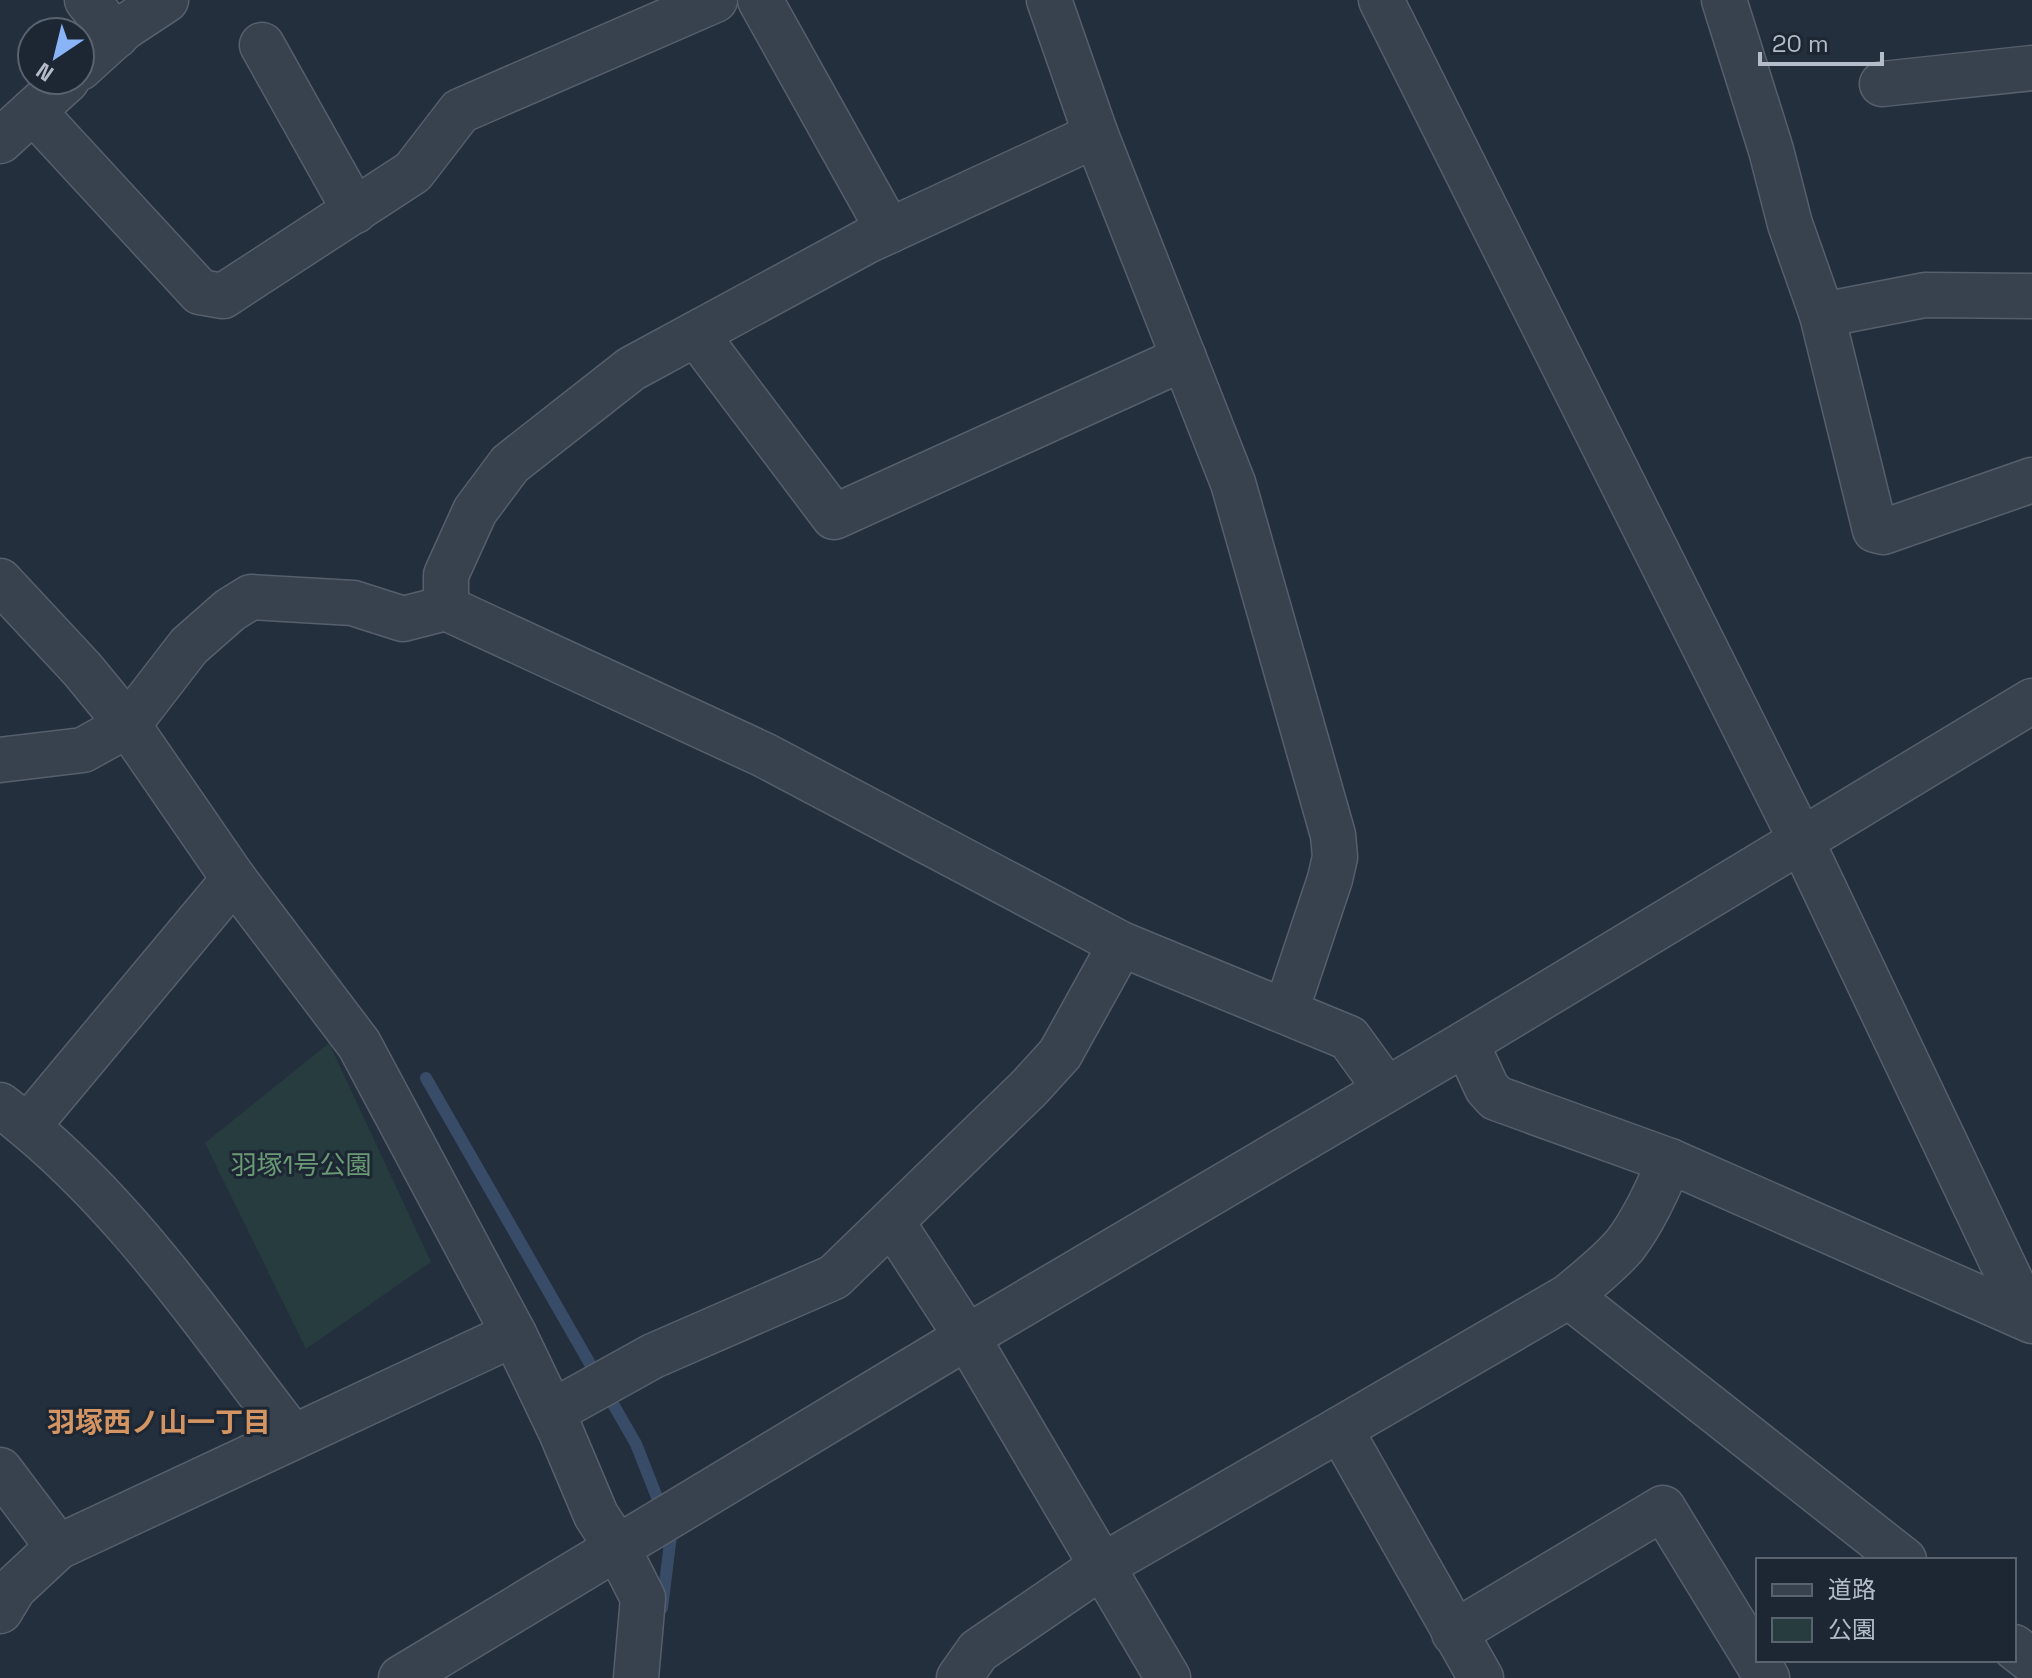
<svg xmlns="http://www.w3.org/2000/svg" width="2032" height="1678" viewBox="0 0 2032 1678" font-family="'Space Grotesk','Noto Sans JP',sans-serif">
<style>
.green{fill:#263c3f}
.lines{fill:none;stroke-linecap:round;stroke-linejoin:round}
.stream{stroke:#394c67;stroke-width:12}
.minor-casing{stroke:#565f6c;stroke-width:47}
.minor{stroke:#38414e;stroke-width:44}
.labels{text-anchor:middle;stroke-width:6;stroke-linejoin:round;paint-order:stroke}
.park-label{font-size:26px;fill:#6b9a76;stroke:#1d2633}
.neighbourhood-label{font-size:28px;font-weight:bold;fill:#d59563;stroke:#1d2633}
</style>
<rect width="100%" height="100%" fill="#242f3e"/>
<path class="green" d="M329 1043 431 1262 306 1349 205 1143Z"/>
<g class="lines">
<g class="stream">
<path d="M426 1078 636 1444 662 1510"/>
<path d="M662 1608 671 1535 668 1527"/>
</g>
<defs>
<g id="minor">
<path d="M87 0 116 36"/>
<path d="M760 0 889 231"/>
<path d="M1049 0 1096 135 1233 483 1333 835 1335 857 1330 879 1286 1011"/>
<path d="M1381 0 1801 840 2028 1317"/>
<path d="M1724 0 1771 150 1790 224 1822 315"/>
<path d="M262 45 355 211"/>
<path d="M80 68 125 27 166 0"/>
<path d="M1882 84 2032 68"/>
<path d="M33 111 200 292 223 296 413 172 460 111 715 0"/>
<path d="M0 141 67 80"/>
<path d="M2032 296 1925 295 1822 315 1875 530 1883 532 2032 480"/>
<path d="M696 334 834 517 1184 358"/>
<path d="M0 581 82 669 128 725 234 879 359 1044 514 1334 561 1432 596 1515 618 1549 643 1598 636 1678"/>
<path d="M446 608V575L475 511 510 464 631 369 867 241 1096 135"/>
<path d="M0 760 83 750 128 725 189 646 230 610 251 597 353 603 403 619 446 608 764 755 1121 944 1349 1038 1386 1089"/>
<path d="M1466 1043 1487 1088 1496 1098 1670 1161 2032 1321"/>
<path d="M0 1105C119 1194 203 1321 293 1437"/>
<path d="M28 1126 234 879"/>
<path d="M892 1222 967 1337 1168 1678"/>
<path d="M1569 1296C1588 1280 1609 1264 1625 1245 1644 1220 1657 1190 1670 1161"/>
<path d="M552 1412 653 1356 834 1277 1029 1088 1060 1054 1121 944"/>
<path d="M1340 1429 1569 1296 1904 1560"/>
<path d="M0 1470 58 1547"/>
<path d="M0 1611 14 1588 58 1547 514 1334"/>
<path d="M1454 1633 1663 1508 1767 1678"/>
<path d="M2014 1647 2032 1661"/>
<path d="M401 1678 967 1337 1466 1043 2032 701"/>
<path d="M959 1678 978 1651 1102 1566 1340 1429 1481 1678"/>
</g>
</defs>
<use href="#minor" class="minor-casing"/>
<use href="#minor" class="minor"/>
</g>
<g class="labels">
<g class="park-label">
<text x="301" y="1174">羽塚1号公園</text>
</g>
<g class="neighbourhood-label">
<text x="159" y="1432">羽塚西ノ山一丁目</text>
</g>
</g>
<rect x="1756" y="1558" width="260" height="104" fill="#1d2633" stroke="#59626f" stroke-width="2"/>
<rect x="1772" y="1584" width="40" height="12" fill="#38414e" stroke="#59626f" stroke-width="2"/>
<text x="1828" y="1598" font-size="24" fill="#b4bcc9">道路</text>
<rect x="1772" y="1618" width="40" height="24" fill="#263c3f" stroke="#59626f" stroke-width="2"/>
<text x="1828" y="1638" font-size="24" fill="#b4bcc9">公園</text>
<g transform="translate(56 56) rotate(215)"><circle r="38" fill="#1d2633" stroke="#59626f" stroke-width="2"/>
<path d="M0-6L14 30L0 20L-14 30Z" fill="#8ab4f8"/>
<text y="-12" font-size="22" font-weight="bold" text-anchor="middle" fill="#b4bcc9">N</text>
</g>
<path d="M1760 52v12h122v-12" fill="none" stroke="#b4bcc9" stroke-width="4"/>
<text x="1772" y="52" font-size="24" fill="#b4bcc9" stroke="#1d2633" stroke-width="6" paint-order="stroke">20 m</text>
</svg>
